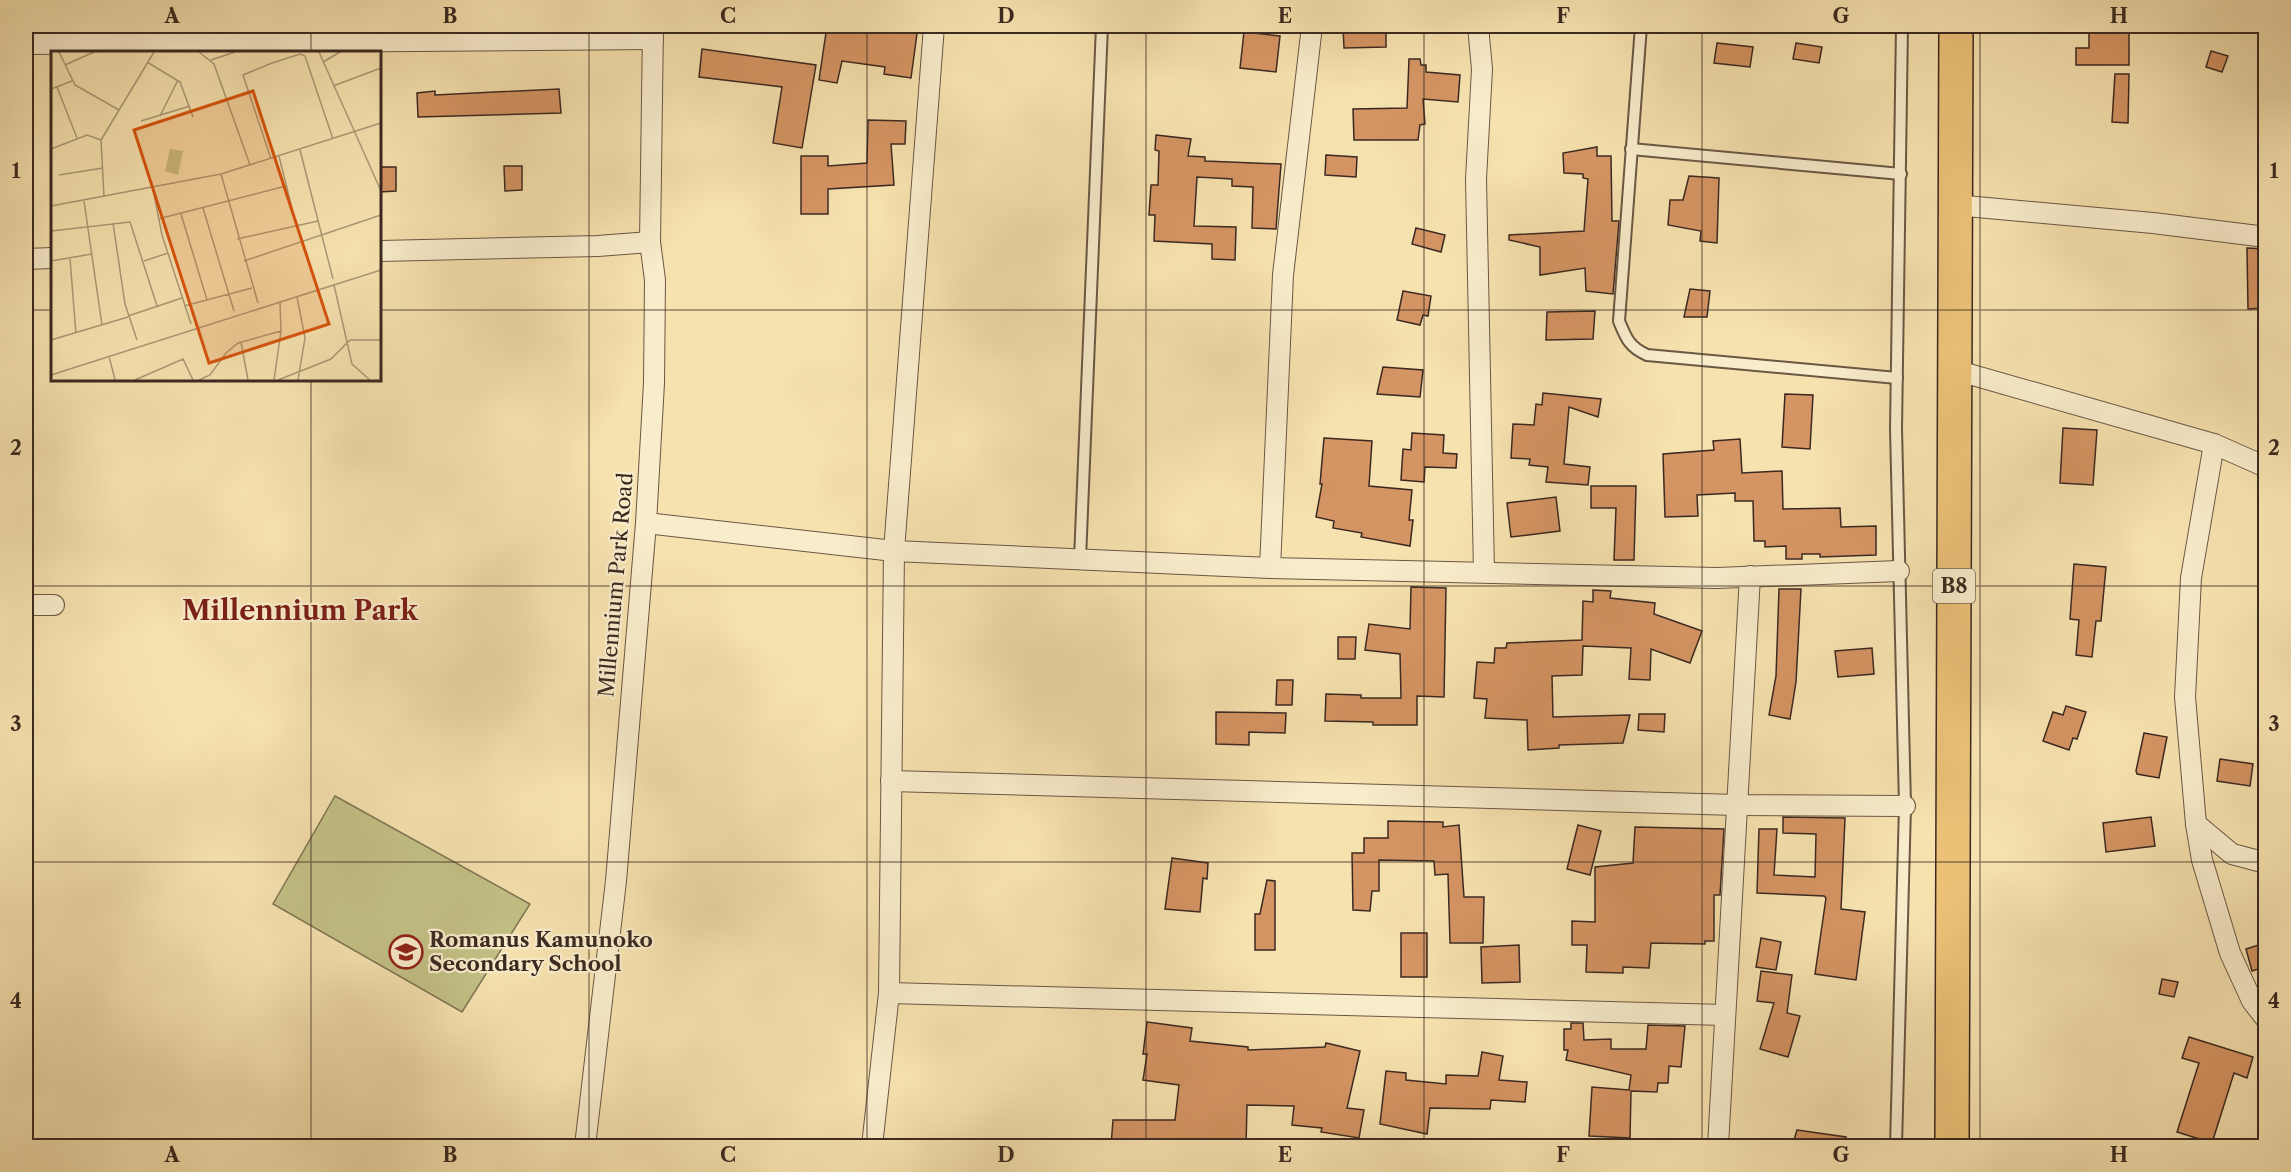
<svg xmlns="http://www.w3.org/2000/svg" width="2291" height="1172" viewBox="0 0 2291 1172" font-family="'Libre Caslon Text',serif">
<style>
.green{fill:#c3c186;stroke:#7f7554;stroke-width:1.5}
.building{fill:#d59463;stroke:#3b2921;stroke-width:1.5}
.lines{fill:none;stroke-linecap:round;stroke-linejoin:round}
.service-casing{stroke:#6a5744;stroke-width:14}
.minor-casing{stroke:#6a5744;stroke-width:22}
.trunk-casing{stroke:#3b2921;stroke-width:36}
.service{stroke:#f9eccb;stroke-width:10}
.minor{stroke:#f9eccb;stroke-width:20}
.trunk{stroke:#ebc178;stroke-width:33}
.grid{fill:none;stroke:#3b2921;stroke-width:1.5;stroke-opacity:0.55}
.labels{text-anchor:middle;stroke-width:4.5;stroke-linejoin:round;paint-order:stroke}
.shield{fill:#f9eccb;stroke:#746454;stroke-width:1.5}
.shield-label{font-size:20px;font-weight:bold;fill:#3b2921}
.street-label{font-size:21px;fill:#3b2921;stroke:#f9eccb}
.poi-label{font-size:21px;font-weight:bold;fill:#3b2921;stroke:#f9eccb;text-anchor:start}
.district-label{font-size:27px;font-weight:bold;fill:#7a1f14;stroke:#f9eccb}
.inset-road{fill:none;stroke:#ab9876;stroke-width:1.5}
.view{fill:#d7540e;fill-opacity:0.15;stroke:#d7540e;stroke-width:3}
.inset-edge{fill:none;stroke:#3b2921;stroke-width:3}
.neatline{fill:none;stroke:#3b2921;stroke-width:2}
.grid-label{font-size:20px;text-anchor:middle;font-weight:bold;fill:#3b2921}
</style>
<rect width="100%" height="100%" fill="#f6e2af"/>
<filter id="stains"><feTurbulence type="fractalNoise" baseFrequency=".00333" numOctaves="4"/><feColorMatrix values="0 0 0 0 .2 0 0 0 0 .09 0 0 0 0 .02 0 0 0 .5 -.17"/></filter>
<radialGradient id="worn" r=".72"><stop offset=".6" stop-color="#630" stop-opacity="0"/><stop offset="1" stop-color="#630" stop-opacity=".3"/></radialGradient>
<path class="green" d="M335 796 530 904 462 1012 273 904Z"/>
<g class="building">
<path d="M827 26H851L891 31 892 26H918L911 78 884 74 885 67 842 61 837 83 819 80Z"/>
<path d="M1343 26H1386V47L1344 48Z"/>
<path d="M2089 26H2109V30L2129 31V65H2076V48H2089Z"/>
<path d="M1244 32 1280 36 1276 72 1240 68Z"/>
<path d="M1717 43 1753 47 1750 67 1714 63Z"/>
<path d="M1796 43 1822 47 1819 63 1793 59Z"/>
<path d="M702 49 816 65 802 148 773 143 782 87 699 77Z"/>
<path d="M2211 51 2228 56 2222 72 2206 67Z"/>
<path d="M1409 59H1420L1421 65H1426V72L1460 75 1458 102 1423 99 1425 124 1420 125 1418 140H1354L1353 109 1407 108Z"/>
<path d="M2115 74H2129L2128 123 2112 122Z"/>
<path d="M559 89 561 113 418 117 417 93 435 91V95Z"/>
<path d="M868 120 906 121 905 144H891L894 185 828 189V214H801V156H828V166L867 163Z"/>
<path d="M1156 135 1191 139 1188 156 1205 157V161L1281 164 1276 229 1252 228 1253 187 1232 186V179L1197 177 1194 226 1236 227 1235 260 1212 259V244L1154 241 1155 215H1149L1151 185H1158L1159 151 1155 150Z"/>
<path d="M1597 147V156H1611L1612 221H1619L1613 294 1586 291 1585 268 1540 275V247L1509 240V235L1584 231 1588 179 1583 178V174L1564 173 1563 153Z"/>
<path d="M1326 155 1357 157 1356 177 1325 175Z"/>
<path d="M504 166H522V190L505 191Z"/>
<path d="M380 167H396V191L380 192Z"/>
<path d="M1689 176 1719 178 1717 243 1700 241 1701 231 1668 225 1670 200H1683Z"/>
<path d="M1416 228 1445 235 1441 252 1412 244Z"/>
<path d="M2247 248 2265 249V308L2248 309Z"/>
<path d="M1690 289 1710 291 1707 317H1684Z"/>
<path d="M1403 291 1431 296 1428 316 1423 315 1420 325 1397 320Z"/>
<path d="M1595 311 1593 339 1546 340 1547 312Z"/>
<path d="M1383 367 1423 370 1420 397 1377 394Z"/>
<path d="M1543 393 1601 399 1598 417 1569 407 1564 464 1590 467 1588 485 1546 482 1548 467 1529 465 1530 459 1511 458 1513 424 1534 425 1536 404 1542 405Z"/>
<path d="M1785 394 1813 395 1810 449 1782 447Z"/>
<path d="M2063 428 2097 430 2093 485 2060 483Z"/>
<path d="M1412 433 1444 435 1443 453 1457 454 1456 468 1425 467 1424 482 1401 480 1403 449 1411 450Z"/>
<path d="M1324 438 1372 441 1369 486 1412 490 1409 520H1413L1410 546 1361 537 1362 533 1333 528 1334 521 1316 517 1322 484H1320Z"/>
<path d="M1740 439 1742 473 1782 471 1783 509 1840 508 1841 527 1876 526V555L1820 557V554H1802V559H1786V546L1765 547V541H1754L1753 501H1735V493L1697 495 1698 516 1665 517 1663 454 1714 450 1713 441Z"/>
<path d="M1591 486H1636L1634 560H1614L1616 508H1591Z"/>
<path d="M1556 497 1560 531 1511 537 1507 503Z"/>
<path d="M2074 564 2106 567 2101 621H2096L2092 657 2076 655 2079 620 2070 619Z"/>
<path d="M1411 587 1446 588 1444 697 1417 696V725H1373V722L1325 721 1326 694 1361 695V698H1401L1400 654 1365 650 1369 624 1410 629Z"/>
<path d="M1779 589H1801L1796 682 1790 719 1769 715 1776 676Z"/>
<path d="M1593 590 1611 591 1610 598 1655 603 1654 614 1702 631 1690 663 1651 649 1650 680 1629 679 1631 648 1583 646 1582 675 1552 676 1553 717 1630 715 1623 743 1559 745V748L1528 750 1527 720 1485 718 1487 699 1474 698 1477 662 1494 663 1495 648H1506L1507 643 1582 640 1583 601 1593 602Z"/>
<path d="M1338 637H1356L1355 659H1338Z"/>
<path d="M1872 648 1874 674 1838 677 1835 651Z"/>
<path d="M1277 680H1293L1292 705H1276Z"/>
<path d="M2066 706 2086 712 2077 739 2073 738 2069 750 2043 741 2053 712 2063 715Z"/>
<path d="M1216 712 1286 713 1285 733 1249 732V745L1216 744Z"/>
<path d="M1639 714H1665L1664 732 1638 730Z"/>
<path d="M2144 733 2167 737 2159 778 2137 774 2136 771Z"/>
<path d="M2220 759 2253 764 2250 786 2217 781Z"/>
<path d="M1783 817 1845 818 1841 909 1865 912 1856 980 1815 974 1826 898 1824 896 1757 893 1759 829H1777L1774 875 1815 877 1816 834 1783 833Z"/>
<path d="M2151 817 2155 846 2106 852 2103 823Z"/>
<path d="M1388 821 1443 822V827L1459 825 1464 897H1484L1483 943H1450L1448 874 1435 875 1434 861 1379 860V891H1372L1370 911 1353 910 1352 853H1364V838H1388Z"/>
<path d="M1578 825 1601 831 1590 875 1567 869Z"/>
<path d="M1635 827 1724 829 1720 895H1714V941H1705V944L1651 943 1649 968 1623 967V973L1586 972 1587 945H1572V921L1595 922V867L1633 863Z"/>
<path d="M1172 858 1208 863 1207 879 1203 878 1200 912 1165 909Z"/>
<path d="M1267 880 1275 881V950H1255V914H1260Z"/>
<rect x="1401" y="933" width="26" height="44"/>
<path d="M1761 938 1781 942 1776 970 1756 967Z"/>
<path d="M2265 943V967L2252 971 2246 949Z"/>
<path d="M1519 945 1520 982 1482 983 1481 947Z"/>
<path d="M1761 971 1792 975 1787 1013 1800 1016 1788 1057 1760 1049 1774 1003 1757 1001Z"/>
<path d="M2162 979 2178 982 2174 997 2159 994Z"/>
<path d="M1147 1022 1192 1028 1190 1041 1248 1047V1050L1325 1047 1326 1043 1360 1051 1347 1108 1364 1110 1359 1138 1321 1132 1322 1128 1292 1125 1294 1106 1247 1105 1246 1146H1111L1113 1120H1175L1179 1085 1143 1080 1147 1054H1143Z"/>
<path d="M1571 1023H1583L1584 1040 1611 1039V1049H1646L1648 1025 1685 1026 1681 1067 1669 1066 1668 1083H1658L1657 1092 1631 1091 1630 1138 1589 1136 1592 1087 1629 1090 1631 1075 1566 1060 1568 1050H1564V1029H1571Z"/>
<path d="M2189 1037 2253 1057 2247 1078 2234 1073 2212 1143 2177 1132 2199 1063 2182 1058Z"/>
<path d="M1482 1052 1503 1056 1499 1080 1527 1082 1525 1102 1491 1100 1490 1109 1430 1108 1427 1134 1380 1124 1386 1071 1406 1073V1080L1446 1084V1075L1478 1076Z"/>
<path d="M1797 1130 1846 1137 1845 1146H1792Z"/>
</g>
<g class="lines">
<defs>
<g id="service">
<path d="M228 26V43"/>
<path d="M1641 26 1619 321C1626 338 1629 347 1647 355L1897 378"/>
<path d="M1631 149 1901 174"/>
<path d="M1080 559 1102 26"/>
<path d="M1896 1146 1905 806 1896 429 1902 26"/>
</g>
<g id="minor">
<path d="M1478 26 1482 69 1476 179 1484 572"/>
<path d="M26 44 653 39"/>
<path d="M1955 205 2153 223 2266 237"/>
<path d="M380 251 598 246 650 242"/>
<path d="M26 259 52 258"/>
<path d="M1955 370 2214 444 2266 467"/>
<path d="M2214 444 2191 578 2185 697 2196 824 2202 860 2230 953 2252 1001 2266 1019"/>
<path d="M646 523 894 551 1270 568 1717 578 1899 571"/>
<path d="M1270 568 1283 275 1312 26"/>
<path d="M26 605H54"/>
<path d="M891 781 1737 805 1905 806"/>
<path d="M2196 824 2232 854 2266 863"/>
<path d="M889 993 1725 1015"/>
<path d="M585 1146 616 881 646 523 654 383 655 280 650 242 653 26"/>
<path d="M872 1146 889 993 894 551 934 26"/>
<path d="M1718 1146 1750 576"/>
</g>
<path id="trunk" d="M1952 1146 1956 26"/>
</defs>
<use href="#service" class="service-casing"/>
<use href="#minor" class="minor-casing"/>
<use href="#trunk" class="trunk-casing"/>
<use href="#service" class="service"/>
<use href="#minor" class="minor"/>
<use href="#trunk" class="trunk"/>
</g>
<path class="grid" d="M311 26V52M589 26V1146M867 26V1146M1146 26V1146M1424 26V1146M1702 26V1146M1980 26V1146M26 310H52M380 310H2266M311 380V1146M26 586H2266M26 862H2266"/>
<defs>
<symbol id="school-ring" viewBox="-11 -11 22 22"><circle r="9.5" fill="#f9eccb" stroke="#8f2418" stroke-width="1.5"/><path d="M0-5L7-2L0 1L-7-2ZM-4 1L0 2.5L4 1V4Q0 6-4 4Z" fill="#8f2418"/></symbol>
</defs>
<g fill-rule="evenodd">
<use href="#school-ring" x="387" y="933" width="38" height="38"/>
</g>
<g class="labels">
<rect class="shield" x="1933" y="569" width="42" height="34" rx="4.5"/>
<g class="shield-label">
<text x="1954" y="593">B8</text>
</g>
<g class="street-label">
<text transform="translate(616 585) rotate(-85)" y="7">Millennium Park Road</text>
</g>
<g class="poi-label">
<text x="429" y="947">Romanus Kamunoko<tspan x="429" dy="24">Secondary School</tspan></text>
</g>
<g class="district-label">
<text x="300" y="620">Millennium Park</text>
</g>
</g>
<g transform="translate(51 51)">
<rect width="330" height="330" fill="#f6e2af"/>
<path d="M119 98 132 100 127 124 114 120Z" fill="#c3c186"/>
<path class="inset-road" d="M8 1 24 34 68 59M148 1 163 13 199 114M268 1 330 140M160 9 184 1M96 11 129 31 142 66M272 11 289 1M14 14 43 1M282 35 330 17M6 36 26 87M0 38 21 30M109 65 127 29M90 70 139 55M0 98 36 84 50 89M249 99 282 228M228 105 245 174M220 108 192 24 221 12 249 3 254 5 282 88M170 123 207 252M8 124 52 117M102 138 111 184 140 273M53 146 50 89 103 1M33 150 51 274M0 155 170 123 330 72M152 157 183 260M130 163 156 249M107 168 235 135M62 172 74 253 86 289M0 180 79 171 106 255M186 188 267 170M19 208 25 283M0 210 41 203M93 210 117 202M193 210 330 164M283 234 301 313 319 329M246 246 254 287 247 329M133 255 201 237M77 265 131 247M0 289 77 266M190 291 197 329M58 305 64 329M0 324 330 219M84 329 132 308 142 329M148 329 159 324 175 302 187 292 230 280M223 329 230 280 229 252M227 329 280 308 299 289H330"/>
<path class="view" d="M202 40 278 273 158 312 83 79Z"/>
<rect width="330" height="330" class="inset-edge"/>
</g>
<rect width="2291" height="1172" fill="none" stroke="#f6e2af" stroke-width="66"/>
<rect x="33" y="33" width="2225" height="1106" class="neatline"/>
<g class="grid-label">
<text x="172" y="23">A</text>
<text x="450" y="23">B</text>
<text x="728" y="23">C</text>
<text x="1006" y="23">D</text>
<text x="1285" y="23">E</text>
<text x="1563" y="23">F</text>
<text x="1841" y="23">G</text>
<text x="2119" y="23">H</text>
<text x="16" y="178">1</text>
<text x="2274" y="178">1</text>
<text x="16" y="455">2</text>
<text x="2274" y="455">2</text>
<text x="16" y="731">3</text>
<text x="2274" y="731">3</text>
<text x="16" y="1008">4</text>
<text x="2274" y="1008">4</text>
<text x="172" y="1162">A</text>
<text x="450" y="1162">B</text>
<text x="728" y="1162">C</text>
<text x="1006" y="1162">D</text>
<text x="1285" y="1162">E</text>
<text x="1563" y="1162">F</text>
<text x="1841" y="1162">G</text>
<text x="2119" y="1162">H</text>
</g>
<rect width="100%" height="100%" filter="url(#stains)"/>
<rect width="100%" height="100%" fill="url(#worn)"/>
</svg>
